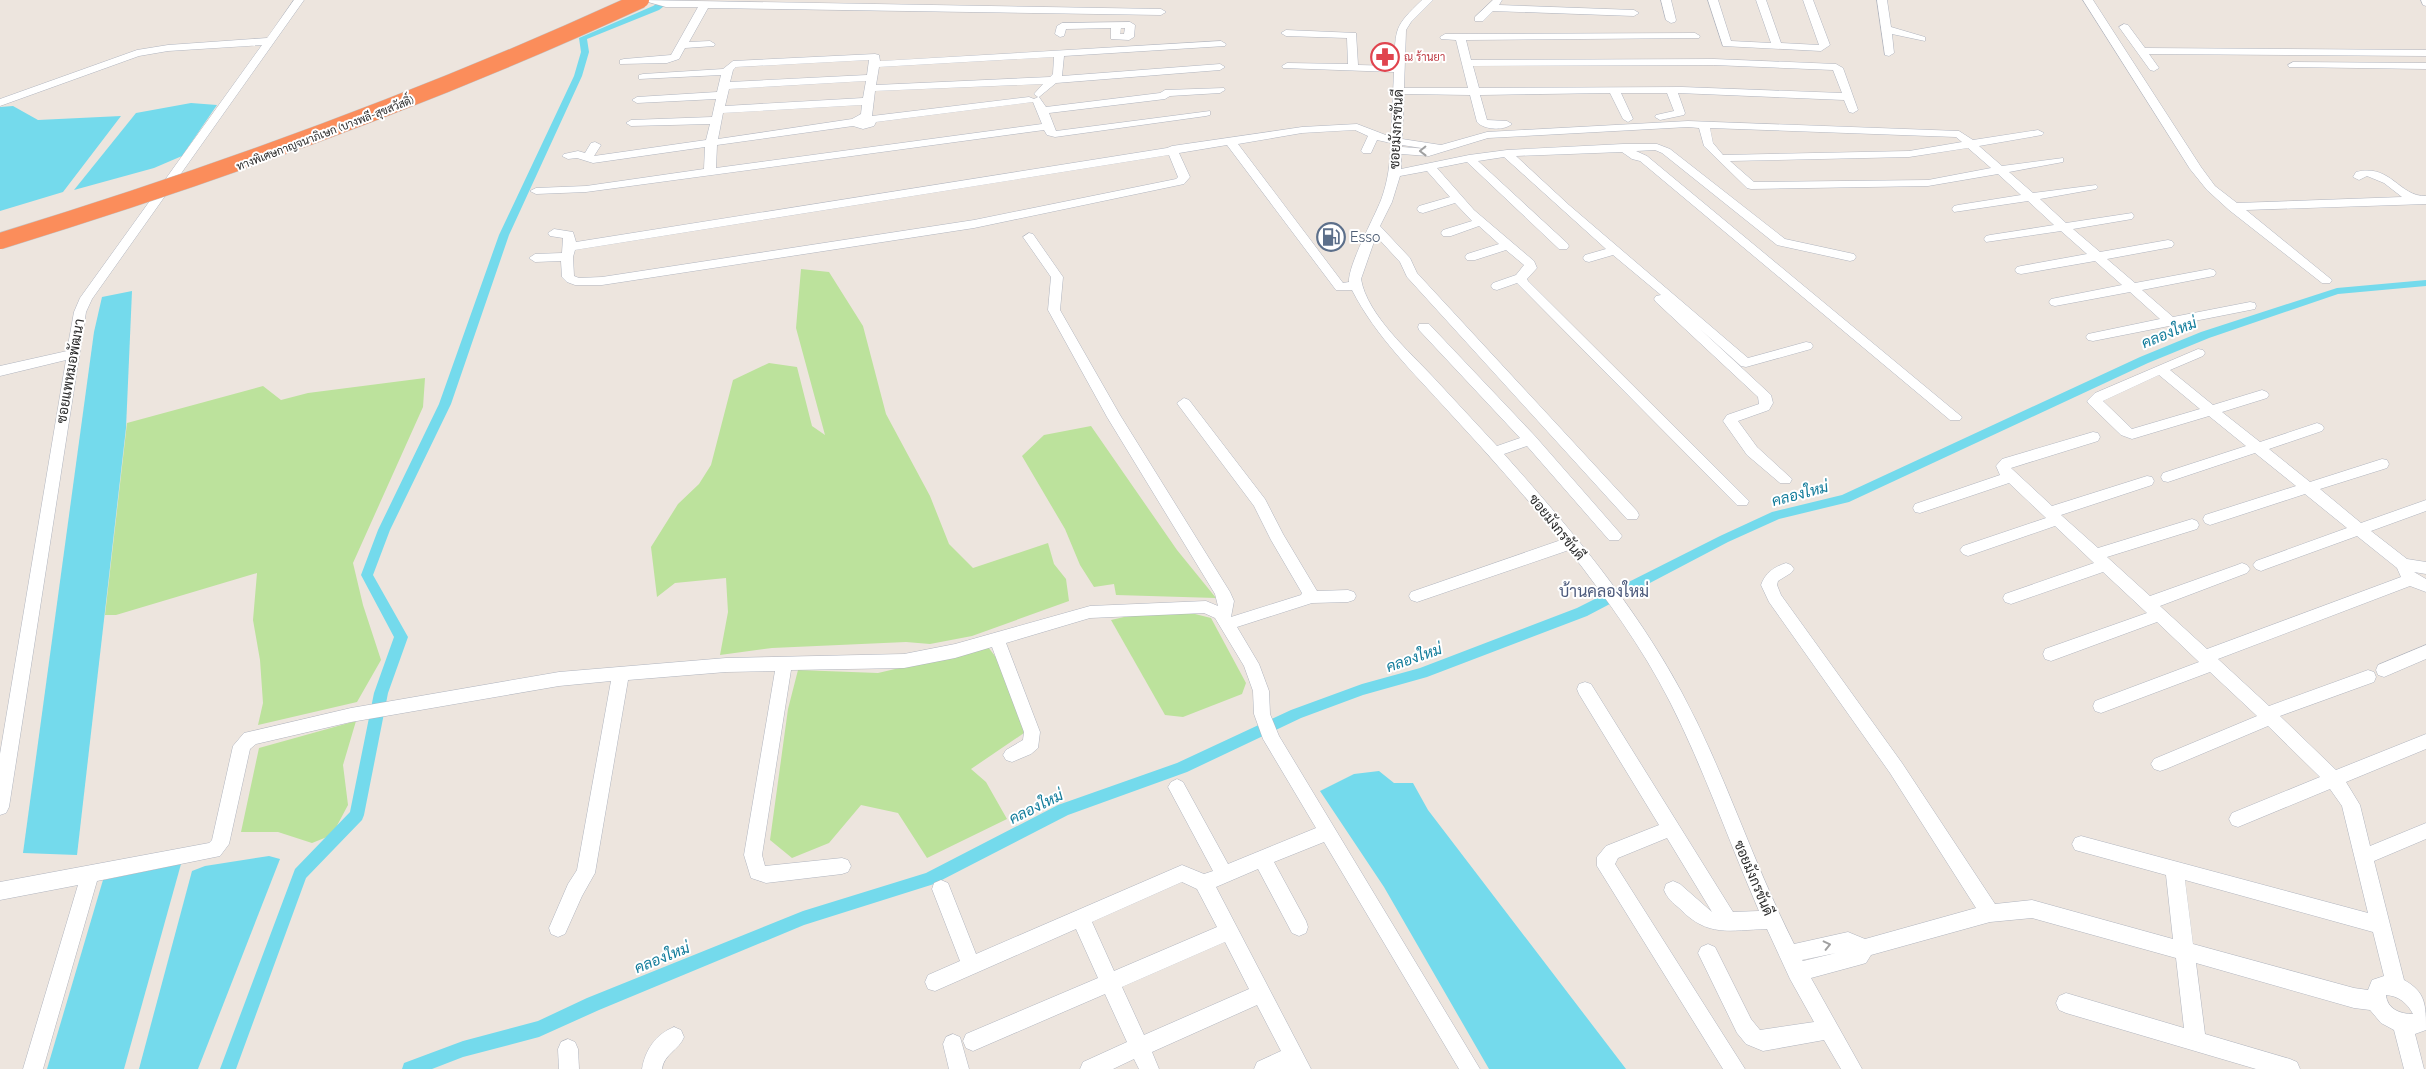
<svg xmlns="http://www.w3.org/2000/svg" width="2426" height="1069" viewBox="0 0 2426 1069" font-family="Raleway,Sarabun,sans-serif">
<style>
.green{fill:#bce29c}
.water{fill:#74daec}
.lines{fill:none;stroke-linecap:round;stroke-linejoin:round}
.canal{fill:#74daec;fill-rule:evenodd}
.minor-casing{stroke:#b1b5bf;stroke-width:1}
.minor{fill:#fff;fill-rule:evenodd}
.highway-bridge-casing{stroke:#c4c4c4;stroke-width:17;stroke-linecap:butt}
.highway-bridge{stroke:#fb8d5b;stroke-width:16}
.oneway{stroke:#a0a0a0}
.labels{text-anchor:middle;stroke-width:4;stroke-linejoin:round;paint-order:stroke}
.far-health-label{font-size:11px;fill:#be3a42;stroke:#fff;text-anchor:start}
.far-street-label{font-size:11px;fill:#2b2b2b;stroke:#fff}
.street-label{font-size:14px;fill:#2b2b2b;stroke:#fff}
.service-label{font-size:14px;fill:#4e5e75;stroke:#fff;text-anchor:start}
.water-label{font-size:15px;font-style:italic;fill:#107b9a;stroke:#fff}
.quarter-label{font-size:16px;fill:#4c5a7c;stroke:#fff}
</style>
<rect width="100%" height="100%" fill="#ede5de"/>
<g class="green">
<path d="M801 269 829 272 863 326 886 414 930 496 949 544 973 568 1048 543 1054 564 1066 579 1069 601 972 636 930 644 906 642 772 648 720 655 728 612 726 578 675 583 657 597 651 547 678 504 699 484 711 465 733 380 769 363 797 367 812 426 825 435 796 328Z"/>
<path d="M425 378 423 407 353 563 363 605 381 660 357 702 258 725 263 703 260 660 253 620 257 573 116 615H105L127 423 263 386 281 400 308 393Z"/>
<path d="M1091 426 1177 550 1216 598 1116 595 1114 584 1094 587 1080 565 1065 529 1022 456 1044 435Z"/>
<path d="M1191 613 1211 618 1246 683 1242 694 1183 717 1165 715 1111 620 1137 614Z"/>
<path d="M985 643 1011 677 1024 733 971 769 986 782 1007 819 927 858 898 813 861 805 829 843 792 858 770 840 788 709 798 670 878 673 942 658Z"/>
<path d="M356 721 343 765 348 805 332 835 312 843 278 832H241L259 748Z"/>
</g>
<g class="water">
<path d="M191 103 217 105 182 156 154 168 74 190 136 113Z"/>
<path d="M13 106 38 120 121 116 63 192 0 211V107Z"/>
<path d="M132 291 126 428 77 855 23 853 94 332 102 297Z"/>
<path d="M1379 771 1394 783H1413L1428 810 1626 1069H1489L1384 887 1320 791 1354 774Z"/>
<path d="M269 856 280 859 198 1069H139L192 871 205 866Z"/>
<path d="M181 864 124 1069H47L103 880Z"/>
</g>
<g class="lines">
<g class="canal">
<path d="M663 0H672L659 10 587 39 589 52 582 76 509 235 451 404 390 530 373 575 408 637 388 693 364 815 362 820 306 878 236 1069H220L295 869 350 812 374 693 394 637 361 575 378 530 439 404 499 235 574 76 581 52 579 38 653 6Z"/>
<path d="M2426 280V286L2338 294 2209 338 2148 363 1849 502 1779 519 1728 542 1587 616 1427 677 1363 695 1301 718 1187 772 1068 815 934 884 804 925 599 1010 539 1037 463 1057 432 1069H402L404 1063 463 1041 538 1021 587 998 803 911 926 873 1058 805 1177 763 1291 710 1362 684 1420 668 1577 608 1720 536 1772 512 1842 495 2140 357 2201 332 2337 288Z"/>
</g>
<defs>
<g id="minor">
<path d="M294 0H304L92 299 86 312 9 807 6 813 0 815V754L66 360 0 376V366L67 351 74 312 80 298 262 45 168 51 139 56 0 106V99L137 50 168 45 267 38Z"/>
<path d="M641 0 1161 9 1166 12 1161 15 708 8 689 42 710 41 715 44 714 46 685 48 679 59 667 63 620 64V60L624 59 671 55 698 7H666Z"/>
<path d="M1422 0H1433L1411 22 1406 30 1404 88H1468L1456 40 1441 39 1440 37 1445 34 1695 33 1700 36 1699 38 1466 40 1471 60 1714 59 1836 64 1843 68 1858 110 1853 113 1849 112 1844 100 1678 93 1685 113 1684 115 1660 120 1655 117 1656 115 1674 111 1667 93H1621L1633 119 1628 122 1623 119 1610 93 1480 95 1487 120 1507 121 1512 124C1504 131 1484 130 1477 122L1470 95 1404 94 1402 139 1441 145 1487 132 1688 121 1959 131 1973 140 2038 130 2044 133 2042 135 1979 146 2002 166 2063 158V162L2009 172 2033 193 2096 185 2098 187 2096 189 2040 199 2066 223 2132 213 2134 216 2132 219 2073 229 2100 252 2168 240 2172 241 2174 244 2172 247 2107 259 2135 283 2210 269 2214 270 2216 273 2214 276 2142 290 2173 317 2250 302 2255 303 2256 306 2255 309 2250 310 2093 341 2088 340 2086 337 2088 334 2160 319 2130 292 2055 306 2051 305 2049 302 2051 299 2122 285 2095 261 2021 274 2017 273 2015 270 2017 267 2021 266 2087 254 2061 231 1986 242 1984 239 1986 236 1990 235 2054 225 2028 201 1954 212 1952 209 1954 206 1958 205 2021 195 1998 174 1928 186 1751 189 1747 188 1704 146 1699 128 1688 127 1488 138 1429 156 1401 154V169L1469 155 1507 150 1623 144H1657L1670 149 1785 239 1854 254 1856 257 1854 260 1850 261 1777 245 1662 153 1655 150 1636 151 1647 156 1962 417 1960 420H1950L1640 161 1632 159 1622 152 1516 156 1569 205 1748 358 1806 342 1811 343 1813 346 1811 349 1746 367 1741 366 1700 329 1771 395 1773 403 1769 410 1738 421 1757 447 1792 479 1790 483H1780L1747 455 1723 421 1727 415 1759 404 1758 397 1656 302 1654 299 1656 296 1661 295 1613 255 1589 262 1585 261 1583 258 1585 255 1606 249 1504 157 1478 161 1567 243 1569 246 1567 249H1559L1467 162 1437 168 1474 210 1534 261 1537 268 1527 279 1528 281 1749 501 1747 505H1737L1517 283 1497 290 1493 289 1491 286 1493 283 1516 275 1524 265 1506 250 1475 260H1467L1465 257 1467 254 1499 244 1479 226 1451 236H1443L1441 233 1443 230 1472 221 1455 203 1423 213 1419 212 1417 209 1419 206 1450 197 1427 171 1400 176 1392 202 1380 226 1410 258 1417 273 1637 511 1639 515 1637 519H1627L1407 277 1400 262 1376 236 1361 279C1367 315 1410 352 1434 378 1455 401 1476 423 1497 446L1520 438 1419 330 1418 327 1419 324H1429L1535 436 1619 532 1622 536 1619 540H1609L1527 446 1504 454C1570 528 1634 604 1681 691 1725 772 1752 861 1794 944L1848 932 1865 939 1976 908 1890 773 1769 602 1761 585C1765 573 1774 567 1786 563L1791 565 1794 569 1791 573 1778 581 1777 585 1781 595 1902 763 1995 904 2032 900 2173 939 2166 875 2075 850 2072 844 2075 838 2081 836 2368 913 2342 806 2330 789 2238 827 2232 825 2229 819 2232 813 2320 777 2268 726 2166 769 2160 771 2154 769 2151 764 2154 759 2257 716 2210 672 2101 713 2095 711 2093 706 2095 701 2199 662 2157 622 2051 661 2045 659 2043 654 2045 649 2147 613 2103 572 2011 604 2005 602 2003 598 2005 594 2094 563 2055 526 1968 556 1963 554 1960 550 1963 546 2046 518 2009 483 1920 513 1915 512 1913 508 1915 504 2000 475 1996 466 2002 459 2093 432 2098 433 2100 437 2098 441 2011 468 2052 506 2147 476 2152 477 2154 481 2152 485 2061 515 2098 548 2192 519 2197 521 2199 525 2197 529 2107 557 2150 596 2237 565 2242 563 2247 565 2250 569 2247 573 2160 606 2207 649 2401 577 2397 568 2357 536 2266 569 2261 571 2256 569 2253 565 2256 561 2347 528 2305 494 2210 525 2205 523 2203 519 2205 515 2296 486 2255 453 2168 482 2163 481 2161 477 2163 473 2246 446 2209 416 2132 439 2121 435 2089 404 2087 401 2095 393 2198 349 2203 350 2205 353 2203 356 2170 370 2213 405 2262 390 2267 392 2269 395 2267 398 2222 412 2260 442 2317 423 2322 425 2324 428 2322 431 2269 449 2310 482 2382 459 2387 460 2389 464 2387 468 2320 489 2361 523 2426 500V511L2371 531 2407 559 2426 562V574L2414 572 2426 579V592L2410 586 2218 659 2269 706 2368 670 2374 672 2376 677 2374 682 2280 716 2336 770 2426 734V749L2346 782 2360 805 2370 846 2426 823V839L2374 861 2404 980C2426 992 2426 1005 2426 1030L2415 1034 2424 1069H2404L2394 1030 2381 1023 2370 1010 2354 1008 2196 963 2205 1034 2290 1059 2297 1062 2300 1069H2256L2066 1013 2059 1010 2056 1003 2059 996 2066 993 2184 1028 2176 958 2032 918 1990 922 1871 955 1866 963 1859 965 1811 978 1862 1069H1841L1824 1040 1763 1051 1746 1044 1737 1033 1698 953 1701 947 1708 944 1715 947 1751 1019 1760 1030 1814 1022 1790 979 1767 929C1729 930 1708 938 1679 908 1673 903 1667 898 1664 890L1666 884 1673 881 1680 884 1712 912 1667 838 1618 858 1615 864 1745 1069H1723L1597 866V857L1606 846 1659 825 1579 694 1577 689 1579 684 1585 682 1591 684 1733 912 1759 911C1729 842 1704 769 1670 702 1642 647 1606 598 1569 550L1417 602 1411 600 1409 596 1411 592 1561 540C1525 496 1488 454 1449 412 1414 373 1376 337 1352 290H1336L1227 145 1179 153 1190 177 1184 184 974 228 602 285H575L567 282 562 277 561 261 535 262 529 258 535 254 562 253 563 238 550 236 548 233 554 229 573 232 576 242 1167 148 1172 146 1302 127 1357 124 1391 137 1394 72 1283 68 1282 66 1287 63 1348 64 1347 38 1286 36 1281 33 1286 30 1356 33 1358 65 1394 66C1396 27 1394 27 1422 0ZM1714 65 1833 70 1842 93 1682 87 1479 88 1473 66ZM1710 128 1956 137 1962 142 1909 151 1723 155 1713 143ZM1355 130 1368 136 1361 151 1363 153H1371L1377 140 1391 143C1390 164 1388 181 1381 200 1374 218 1348 265 1349 282L1343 283 1238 144 1302 133ZM1402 145 1428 149 1402 147ZM1968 148 1991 168 1928 180 1754 182 1730 161 1909 157ZM1169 155 1178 177 1176 179 974 220 602 277 579 278 574 276 573 257 575 250ZM2159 375 2200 409 2132 429 2103 401ZM2185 880 2373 932 2384 976 2372 980 2368 990 2354 988 2193 944ZM1836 953 1803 961 1802 960ZM2386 995C2399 996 2407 1003 2413 1014 2400 1014 2387 1009 2386 995Z"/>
<path d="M1493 0H1502L1499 5 1634 10 1639 13 1634 16 1493 11 1483 21H1475V17Z"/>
<path d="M1661 0H1671L1676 20 1675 22 1671 23 1666 20Z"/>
<path d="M1708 0H1718L1731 41 1771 43 1756 0H1766L1781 43 1819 45 1803 0H1813L1830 45 1821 51 1723 46Z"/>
<path d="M1877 0H1887L1891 27 1925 37V41L1892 34 1894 53 1889 56 1885 55Z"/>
<path d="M2083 0H2093L2201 167 2215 186 2237 203 2402 197 2384 183 2367 176 2359 180 2353 177 2356 172C2391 163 2399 197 2426 196V204L2246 210 2332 280 2330 283H2322L2229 210 2207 190 2190 169Z"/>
<path d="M2421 0H2426V6L2423 5Z"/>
<path d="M1130 22 1135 25 1134 37 1129 40 1111 39V28L1066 29 1064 36 1060 37 1055 34 1057 26 1062 23ZM1121 28H1125L1124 34H1120Z"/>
<path d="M2124 24 2128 25 2145 48 2426 50V56L2149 54 2159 68 2154 71 2150 70 2119 27Z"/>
<path d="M1221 41 1226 44 1225 46 1064 56 1062 76 1220 64 1225 67 1220 70 1056 83 1039 97 1046 107 1160 93 1165 90 1224 88 1225 90 1220 93 1170 96 1165 99 1049 113 1056 131 1210 111V115L1206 116 1055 137 1047 135 1044 130 586 192 536 194 530 191 536 188 586 186 704 169 705 147 593 163 577 158 568 159 562 156 564 154 578 151 585 153 591 143 595 142 601 145 594 156 706 140 710 124 631 126 626 123 631 120 712 117 716 99 637 103 632 100 637 97 717 92 721 75 639 79V75L643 74 723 69 733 61 875 54 879 55 880 61ZM1054 57 1053 74 1050 77 876 85 879 67ZM869 60 867 75 730 82 733 70 736 67ZM866 81 863 98 725 106 729 89ZM1043 84 1034 94 1038 97 1034 99 1029 97 872 116 875 91ZM1033 102 1042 124 716 168 717 145 853 126 863 129 874 126 876 122ZM862 105 861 114 852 119 718 139 723 113Z"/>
<path d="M2293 62 2426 63V69L2289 67 2288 65Z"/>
<path d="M1029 233 1033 234 1063 277 1060 310 1120 415 1230 592 1234 601 1231 617 1301 595 1302 593 1271 540 1254 506 1179 406 1177 403 1184 398 1189 400 1265 499 1283 534 1317 591 1348 590 1354 592 1356 596 1354 600 1348 602 1312 603 1237 627 1259 664 1269 691 1270 714 1279 736 1480 1069H1459L1324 842 1274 862 1306 921 1308 927 1306 933 1299 936 1292 933 1258 869 1216 887 1311 1069H1254L1257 1062 1281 1051 1257 1005 1152 1052 1159 1069H1139L1134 1059 1113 1069H1080L1083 1062 1127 1042 1105 994 973 1051 966 1048 963 1041 966 1034 1098 978 1076 929 935 991 928 989 925 982 928 975 960 961 932 889 934 883 941 880 948 883 976 954 1182 865 1204 874 1213 871 1168 787 1171 782 1177 779 1183 782 1228 864 1316 828 1263 739 1254 714 1253 691 1244 666 1215 618 1204 613 1090 618 1006 643 1040 732 1038 748 1031 754 1012 762 1006 760 1003 755 1006 750 1023 740 1024 732 992 647 955 658 904 668 791 670 762 855 765 866 842 858 848 860 851 866 848 872 842 874 766 883 751 878 744 855 775 671 726 672 628 680 595 873 582 896 565 934 558 937 551 934 549 928 568 884 577 870 611 681 559 686 351 722 256 744 250 749 229 844 220 856 97 881 43 1069H23L78 885 0 900V882L209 843 212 840 233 746 244 733 351 708 559 672 726 658 904 654 955 644 1090 606 1206 601 1218 606 1215 594 1107 417 1048 310 1051 277 1023 237ZM1182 882 1197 889 1217 927 1114 971 1092 922ZM1225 942 1249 989 1144 1035 1122 987Z"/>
<path d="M2426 645V659L2384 677 2378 675 2376 670 2378 665Z"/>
<path d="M674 1027 681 1030 684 1037C679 1050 664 1054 662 1069H642C645 1050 656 1034 674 1027Z"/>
<path d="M953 1034 960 1037 969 1069H949L943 1044 946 1037Z"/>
<path d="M568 1039 575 1042 578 1049 579 1069H559L558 1049 561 1042Z"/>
</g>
</defs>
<use href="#minor" class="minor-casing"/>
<use href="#minor" class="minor"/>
<defs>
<path id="highway-bridge" d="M0 241C219 174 433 96 641 0"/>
</defs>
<use href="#highway-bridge" class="highway-bridge-casing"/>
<use href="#highway-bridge" class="highway-bridge"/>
</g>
<defs><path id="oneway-chevron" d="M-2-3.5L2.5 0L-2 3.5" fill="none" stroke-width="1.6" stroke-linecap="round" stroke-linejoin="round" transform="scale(1.25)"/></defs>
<g class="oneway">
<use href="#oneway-chevron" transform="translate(1423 151) rotate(179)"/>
<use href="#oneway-chevron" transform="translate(1827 945) rotate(-13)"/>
</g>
<defs>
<symbol id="pharmacy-ring" viewBox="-11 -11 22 22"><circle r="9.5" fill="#fff" stroke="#e0444e" stroke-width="1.5"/><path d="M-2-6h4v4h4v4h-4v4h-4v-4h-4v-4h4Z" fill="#e0444e"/></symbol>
<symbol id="fuel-ring" viewBox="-11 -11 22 22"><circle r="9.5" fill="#fff" stroke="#5c6f8a" stroke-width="1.5"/><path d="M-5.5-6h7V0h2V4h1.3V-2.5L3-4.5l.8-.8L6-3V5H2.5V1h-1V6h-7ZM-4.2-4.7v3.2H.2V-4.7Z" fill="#5c6f8a"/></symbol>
</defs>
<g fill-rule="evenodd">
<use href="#pharmacy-ring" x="1369" y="41" width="32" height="32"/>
<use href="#fuel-ring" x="1315" y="221" width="32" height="32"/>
</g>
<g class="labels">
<g class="far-health-label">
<text x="1404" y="61">ณ ร้านยา</text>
</g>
<g class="far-street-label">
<text transform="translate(325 133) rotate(-21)" y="4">ทางพิเศษกาญจนาภิเษก (บางพลี-สุขสวัสดิ์)</text>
</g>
<g class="street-label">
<text transform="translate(1396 129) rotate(-87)" y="5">ซอยมังกรขันดี</text>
<text transform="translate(70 371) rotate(-80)" y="5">ซอยแพหมอพัฒนา</text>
<text transform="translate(1557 527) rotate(51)" y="5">ซอยมังกรขันดี</text>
<text transform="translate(1754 878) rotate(67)" y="5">ซอยมังกรขันดี</text>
</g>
<g class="service-label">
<text x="1350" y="242">Esso</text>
</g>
<g class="water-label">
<text transform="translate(2169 333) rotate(-22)" y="5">คลองใหม่</text>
<text transform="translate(1800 494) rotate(-15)" y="5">คลองใหม่</text>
<text transform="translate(1414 658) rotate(-19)" y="5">คลองใหม่</text>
<text transform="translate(1036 807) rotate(-26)" y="5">คลองใหม่</text>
<text transform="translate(662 958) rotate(-22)" y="5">คลองใหม่</text>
</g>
<g class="quarter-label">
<text x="1604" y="597">บ้านคลองใหม่</text>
</g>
</g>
</svg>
